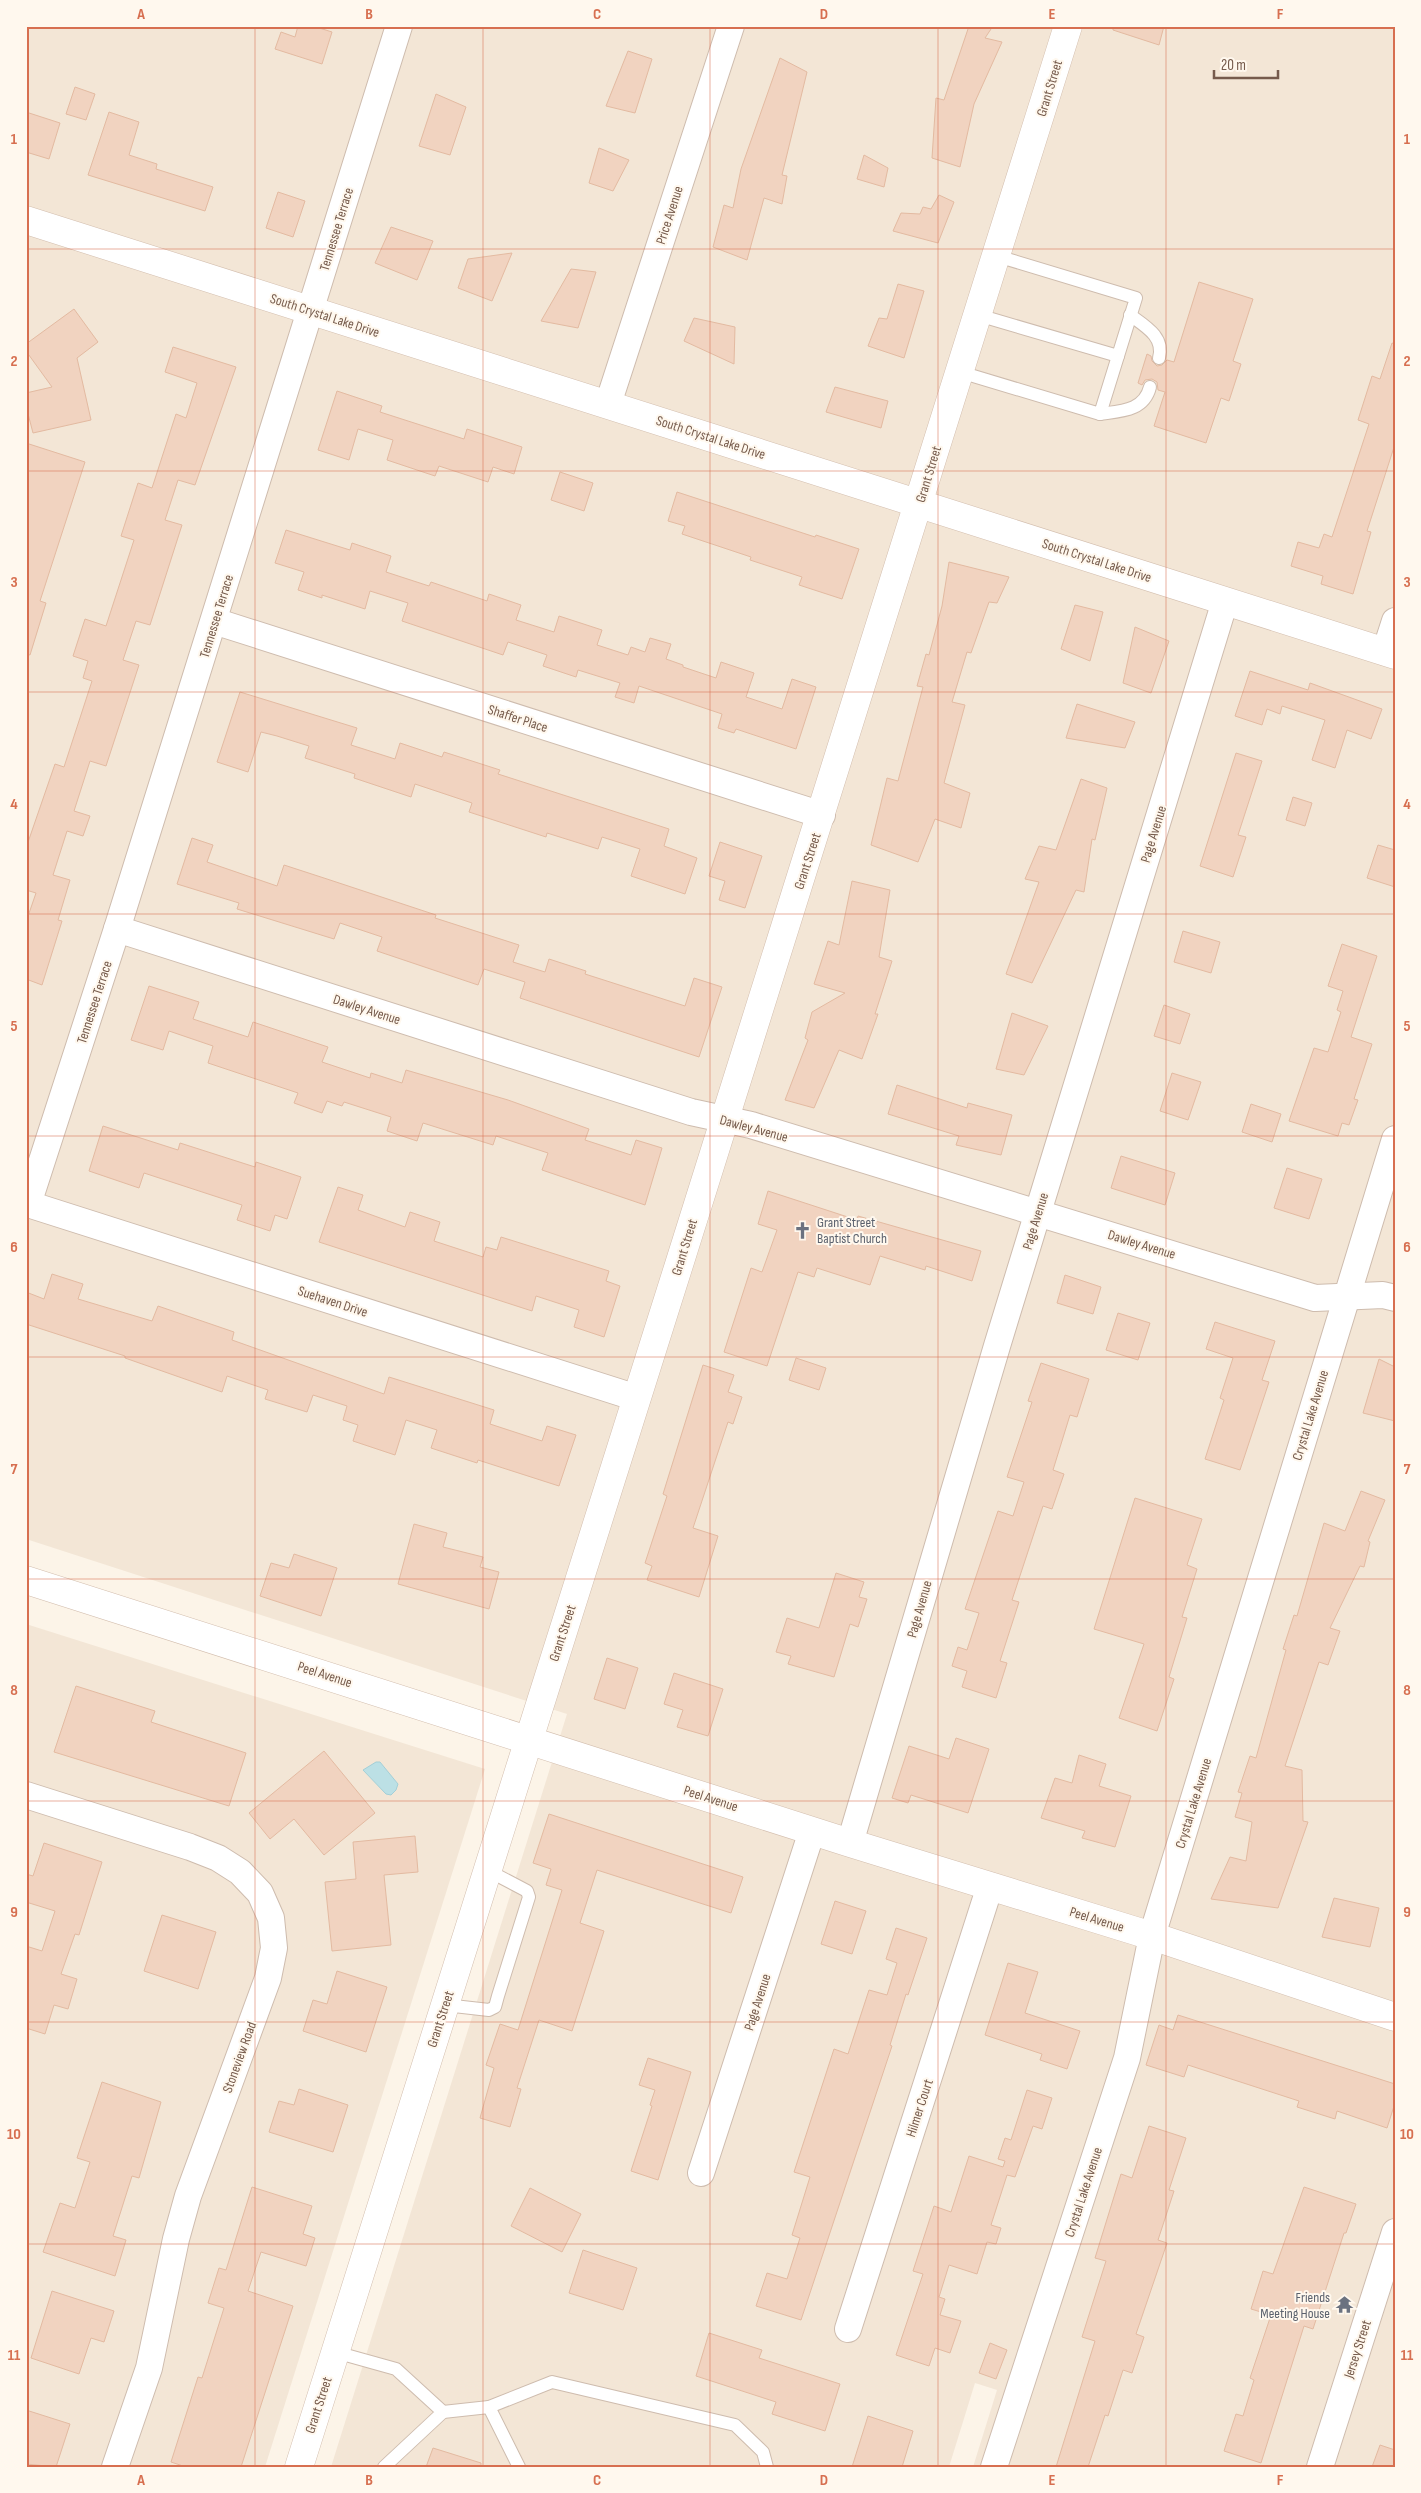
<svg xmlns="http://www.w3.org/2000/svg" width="1421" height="2493" viewBox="0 0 1421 2493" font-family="'Sofia Sans Condensed',sans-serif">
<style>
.residential{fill:#f3e6d6}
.water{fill:#bce0e5;stroke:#a3cfd7}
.building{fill:#f1d3c0;stroke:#e3baa1}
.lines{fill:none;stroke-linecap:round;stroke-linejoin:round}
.lane-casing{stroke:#cebcae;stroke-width:14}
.street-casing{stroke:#cebcae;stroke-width:28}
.secondary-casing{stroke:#d3beae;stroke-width:29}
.lane{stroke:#fff;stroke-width:12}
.street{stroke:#fff;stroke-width:26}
.secondary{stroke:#fff;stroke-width:28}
.grid{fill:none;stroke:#d76f50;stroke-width:1;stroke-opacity:0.55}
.labels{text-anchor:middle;stroke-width:4;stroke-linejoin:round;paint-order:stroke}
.street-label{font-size:14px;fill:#765b4c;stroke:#fff8ee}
.worship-label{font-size:14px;fill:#5b616d;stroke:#fff8ee;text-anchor:start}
.neatline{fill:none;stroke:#d76f50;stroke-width:2}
.grid-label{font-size:16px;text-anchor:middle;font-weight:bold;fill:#d76f50}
</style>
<rect width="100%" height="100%" fill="#fcf4e8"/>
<g class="residential">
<path d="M26 26H1395V2467H973L997 2390 975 2383 949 2467H331L567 1714 26 1539Z"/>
<path d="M26 1624 485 1769 265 2467H26Z"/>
</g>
<path class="water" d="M376 1762H380L398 1784 396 1790 391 1795 386 1794 363 1770Z"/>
<g class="building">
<path d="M298 26H313L332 32 322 64 275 49 281 32 295 37Z"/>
<path d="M969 26H993L985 38 1002 42 974 104 960 167 932 158 936 98 944 100Z"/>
<path d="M1113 26H1164L1159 45 1113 30Z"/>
<path d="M628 51 652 59 635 113 606 106Z"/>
<path d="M780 58 807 72 782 175 787 176 782 204 764 198 747 260 713 247 724 205 733 208 741 169Z"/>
<path d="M75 87 95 94 86 120 66 114Z"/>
<path d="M436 94 466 107 450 155 419 146Z"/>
<path d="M26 112 60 123 49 159 26 152Z"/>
<path d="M109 112 139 122 129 155 157 164 156 169 213 187 205 211 88 175Z"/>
<path d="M599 148 629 160 613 191 589 183Z"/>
<path d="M864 155 888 168 884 187 857 179Z"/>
<path d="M278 192 305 201 293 237 266 228Z"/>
<path d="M939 195 954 202 938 243 893 231 901 213 920 214 923 207 931 209Z"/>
<path d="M391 227 433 241 417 280 375 263Z"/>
<path d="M512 253 492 301 458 288 468 259Z"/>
<path d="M571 269 596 272 578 328 541 321Z"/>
<path d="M1199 282 1253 299 1233 361 1241 364 1229 401 1221 398 1206 443 1154 426 1165 392 1158 390 1157 382 1152 379 1145 380 1142 385 1138 383 1147 354 1151 356 1152 361 1157 366 1162 365 1167 360 1174 362Z"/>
<path d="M898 284 924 291 904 358 868 346 879 318 887 319Z"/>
<path d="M74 309 98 342 77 358 91 420 33 433 26 406V393L52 387 26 351V344Z"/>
<path d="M694 318 735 327 734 364 684 341Z"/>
<path d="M1392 343 1395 344V444L1367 531 1371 532 1353 594 1321 584 1323 576 1291 566 1298 542 1319 548 1324 534 1332 537 1369 424 1358 420 1372 376 1380 379Z"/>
<path d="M173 347 236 367 195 485 178 480 165 520 182 525 150 625 136 621 123 660 139 665 106 766 90 761 74 811 90 816 83 836 67 831 53 875 70 880 58 920 62 921 42 985 26 979V922L36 893 26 890V848L55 764 64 767 92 681 83 678 88 661 73 656 85 619 106 626 134 540 121 536 138 483 152 488 176 414 186 418 197 383 165 372Z"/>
<path d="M835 387 888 401 881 428 826 412Z"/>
<path d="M337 391 382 406 380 412 464 439 467 429 522 447 514 474 493 467 488 482 439 466 435 476 387 460 393 440 358 429 349 460 318 450Z"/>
<path d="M26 443 85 462 40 601 46 603 30 655 26 654Z"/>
<path d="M560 472 593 483 584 511 551 500Z"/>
<path d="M677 492 815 537 816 535 859 549 842 599 799 585 802 577 750 560 751 557 682 534 685 526 668 521Z"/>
<path d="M286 530 350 550 352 543 391 556 386 572 429 586 431 582 487 601 489 594 521 605 516 620 554 632 559 616 602 630 597 645 628 655 631 647 645 652 650 638 671 644 666 659 683 665V667L716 678 721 662 754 673 746 697 782 709 792 679 816 687 796 749 736 729 734 733 718 728 722 714 639 686 634 703 615 697 620 683 578 670 576 677 543 666 547 655 508 642 503 655 402 621 408 603 370 591 365 609 322 595V598L298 590 304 572 275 563Z"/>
<path d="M949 562 1009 577 997 603 989 602 971 653 967 652 952 702 965 705 944 783 970 793 961 828 935 819 918 862 871 845 887 778 898 781 923 687 917 686 926 654 929 655 942 606Z"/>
<path d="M1075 605 1103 612 1090 661 1061 649Z"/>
<path d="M1135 627 1169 641 1151 693 1123 683Z"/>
<path d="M1250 671 1308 690 1310 683 1382 709 1371 739 1347 730 1335 768 1312 760 1325 720 1282 706 1280 714 1267 709 1262 725 1235 716Z"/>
<path d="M240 692 357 728 351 745 395 759 400 743 442 757 444 752 500 770 498 774 669 829 664 846 697 858 685 894 631 876 640 849 602 837 598 849 547 833 546 837 469 812 472 803 415 784 411 797 354 778 355 774 305 758 309 746 277 736 261 732 248 772 217 762Z"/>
<path d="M1077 704 1135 722 1125 748 1066 738Z"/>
<path d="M1236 753 1262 761 1238 835 1246 837 1233 877 1200 866Z"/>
<path d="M1081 779 1107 788 1095 840 1092 839 1084 892 1076 890 1032 983 1006 974 1039 882 1025 879 1039 846 1056 850Z"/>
<path d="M1293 797 1312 803 1305 826 1286 820Z"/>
<path d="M192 838 213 845 207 862 277 886 284 865 327 879 436 915 435 918 519 945 513 962 545 972 549 959 586 971 585 974 685 1006 694 978 722 987 699 1057 520 998 525 982 484 969 478 985 377 951 382 937 340 923 334 939 237 909 239 903 177 884Z"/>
<path d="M720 842 762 856 745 908 719 900 725 881 709 876Z"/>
<path d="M1378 845 1395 850V887L1367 878Z"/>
<path d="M852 881 890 890 879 957 892 961 875 1014H878L862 1059 839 1050 814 1108 785 1100 808 1040 805 1038 812 1012 845 993 814 984 828 941 839 945Z"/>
<path d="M1183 931 1220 942 1211 973 1174 962Z"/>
<path d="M1342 944 1377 956 1351 1037 1372 1044 1354 1099 1358 1100 1349 1125 1342 1123 1338 1136 1289 1121 1314 1048 1328 1052 1341 1012 1337 1010 1343 991 1328 986Z"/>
<path d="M149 986 199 1002 193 1019 248 1037 253 1022 328 1047 322 1062 370 1078 371 1073 402 1083 406 1070 508 1100 589 1129 585 1140 631 1155 636 1140 662 1148 645 1205 542 1170 548 1153 496 1136 493 1145 423 1123 417 1141 387 1131 391 1117 344 1102 342 1106 327 1101 322 1113 294 1103 298 1093 208 1063 213 1046 169 1031 163 1050 131 1040Z"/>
<path d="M1164 1005 1190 1014 1180 1044 1154 1036Z"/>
<path d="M1012 1013 1048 1026 1024 1075 996 1069Z"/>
<path d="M1172 1073 1201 1082 1188 1120 1160 1111Z"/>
<path d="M897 1085 967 1108 968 1103 1012 1115 1001 1155 956 1145 959 1136 888 1114Z"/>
<path d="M1251 1104 1281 1114 1272 1142 1242 1132Z"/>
<path d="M103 1126 178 1150 180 1143 255 1167 256 1162 301 1177 287 1219 275 1215 270 1231 237 1220 242 1205 144 1173 139 1188 89 1171Z"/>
<path d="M1121 1156 1175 1173 1165 1205 1111 1188Z"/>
<path d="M1287 1168 1322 1179 1309 1219 1274 1208Z"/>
<path d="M338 1187 363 1195 358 1210 405 1227 410 1212 440 1222 434 1241 483 1257 486 1247 497 1250 501 1237 609 1271 606 1281 620 1286 604 1337 574 1327 579 1310 536 1296 532 1311 319 1242Z"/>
<path d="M768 1191 857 1220 858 1216 981 1251 972 1281 926 1266 925 1270 880 1256 870 1285 817 1268 814 1277 798 1272 767 1366 724 1352 751 1268 762 1272 777 1230 758 1224Z"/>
<path d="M52 1274 83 1284 78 1299 152 1321 158 1306 234 1332 232 1340 384 1394 389 1377 494 1410 490 1424 542 1441 547 1426 576 1435 559 1486 478 1460 477 1463 431 1448 437 1430 406 1420 395 1455 353 1441 358 1425 343 1420 347 1406 313 1395 307 1412 265 1399 268 1390 227 1376 222 1392 125 1358V1356L26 1324V1292L44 1299Z"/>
<path d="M1065 1275 1101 1287 1093 1314 1057 1303Z"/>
<path d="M1118 1313 1150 1323 1138 1360 1106 1350Z"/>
<path d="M1215 1322 1275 1341 1262 1380 1269 1382 1240 1470 1205 1459 1224 1400 1220 1398 1233 1358 1206 1349Z"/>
<path d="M796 1358 826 1368 819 1390 789 1380Z"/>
<path d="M1379 1359 1395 1367V1421L1363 1413Z"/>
<path d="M1041 1363 1089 1379 1077 1417 1070 1415 1053 1470 1064 1474 1052 1509 1043 1506 1012 1600 1019 1602 1000 1661 1007 1663 996 1698 962 1687 967 1671 952 1666 958 1647 967 1650 979 1613 965 1609 998 1511 1013 1516 1024 1482 1007 1477 1032 1402 1028 1401Z"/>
<path d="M703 1365 734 1375 728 1392 742 1397 733 1424 728 1422 693 1528 718 1536 699 1597 647 1580 652 1566 645 1563 667 1496 663 1494Z"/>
<path d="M1361 1491 1385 1500 1368 1541 1370 1542 1364 1567 1360 1566 1330 1628 1340 1631 1328 1665 1319 1662 1285 1766 1302 1770 1303 1821 1308 1822 1278 1908 1211 1899 1230 1857 1246 1861 1252 1822 1235 1817 1242 1793 1238 1792 1250 1756 1256 1758 1286 1650 1283 1649 1294 1615 1297 1616 1324 1523 1345 1531Z"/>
<path d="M1135 1498 1202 1519 1187 1565 1197 1569 1182 1617 1187 1618 1169 1677 1174 1679 1157 1731 1119 1718 1144 1644 1094 1629Z"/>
<path d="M414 1524 447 1533 443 1547 483 1557 480 1567 499 1572 489 1609 398 1584Z"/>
<path d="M294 1554 337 1568 321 1616 260 1596 271 1563 289 1568Z"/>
<path d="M836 1573 864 1582 859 1597 867 1599 858 1627 850 1624 834 1677 788 1664 791 1656 776 1652 787 1618 819 1628Z"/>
<path d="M607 1658 638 1668 625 1709 594 1699Z"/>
<path d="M674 1673 723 1689 708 1736 677 1727 683 1710 664 1704Z"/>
<path d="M76 1686 155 1711 151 1722 246 1753 229 1806 54 1752Z"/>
<path d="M956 1738 989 1749 968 1813 911 1795 908 1803 892 1798 909 1746 949 1759Z"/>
<path d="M324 1751 375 1813 324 1855 294 1819 270 1839 249 1813Z"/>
<path d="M1079 1755 1106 1764 1099 1786 1131 1796 1115 1847 1082 1838 1085 1831 1041 1818 1055 1778 1072 1783Z"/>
<path d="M549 1814 743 1877 731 1913 597 1870 580 1923 604 1931 572 2031 539 2020 517 2088 521 2089 510 2127 480 2118 494 2068 486 2065 500 2024 518 2030 562 1890 546 1885 551 1869 533 1863Z"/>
<path d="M415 1836 418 1872 384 1875 391 1945 332 1951 325 1882 356 1879 353 1842Z"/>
<path d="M44 1843 102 1862 79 1935 75 1934 61 1974 77 1979 68 2009 54 2005 45 2034 26 2028V1946L42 1951 55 1911 26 1902V1874L33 1876Z"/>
<path d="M1334 1898 1379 1908 1370 1947 1322 1937Z"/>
<path d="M835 1901 866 1911 852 1954 821 1944Z"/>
<path d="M162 1915 216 1932 198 1989 144 1971Z"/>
<path d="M896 1928 927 1938 908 1995 906 1994 890 2045 892 2046 801 2320 756 2306 767 2273 787 2279 800 2238 792 2235 810 2177 794 2172 834 2049 848 2054 869 1990 887 1995 897 1963 886 1959Z"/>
<path d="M1008 1963 1038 1972 1025 2013 1080 2031 1067 2069 1040 2060 1042 2054 985 2035Z"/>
<path d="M337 1971 387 1987 366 2052 303 2031 313 2000 327 2004Z"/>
<path d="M1178 2015 1395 2084V2103L1387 2128 1337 2111 1335 2119 1297 2107 1299 2101 1188 2065 1184 2077 1146 2065 1159 2025 1173 2030Z"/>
<path d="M648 2058 691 2072 658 2180 631 2171 652 2106 650 2105 655 2090 639 2085Z"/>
<path d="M102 2082 161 2102 139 2178 132 2176 113 2236 126 2240 115 2276 43 2252 60 2203 75 2208 90 2162 77 2158Z"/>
<path d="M299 2089 348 2105 333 2152 269 2132 279 2101 294 2105Z"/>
<path d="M1027 2090 1052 2098 1042 2129 1033 2126 1015 2177 1007 2175 991 2225 1001 2228 996 2244 987 2242 977 2274 949 2265 939 2297 945 2299 940 2315 961 2321 950 2353 935 2348 929 2366 896 2355 923 2274 913 2271 934 2206 951 2212 969 2156 1003 2167 1005 2161 998 2159 1005 2138 1011 2140Z"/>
<path d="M1149 2126 1186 2138 1169 2190 1174 2191 1158 2240 1167 2243 1136 2334 1144 2337 1132 2373 1123 2370 1108 2416 1105 2415 1088 2467H1056L1095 2341 1082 2337 1106 2261 1095 2258 1121 2174 1132 2178Z"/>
<path d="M252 2187 312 2206 303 2234 315 2238 306 2266 261 2252 248 2291 293 2306 241 2467H186L171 2462 198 2377 202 2378 224 2308 208 2303 219 2268 226 2270Z"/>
<path d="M1304 2187 1356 2204 1346 2233H1344L1313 2329 1304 2326 1261 2463 1224 2451 1236 2414 1243 2416 1254 2380 1250 2378 1271 2315 1251 2309 1263 2271 1273 2274Z"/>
<path d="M530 2188 581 2214 562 2252 511 2226Z"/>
<path d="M583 2250 637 2268 623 2310 569 2293Z"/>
<path d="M52 2291 114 2311 104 2342 91 2338 79 2374 31 2358Z"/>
<path d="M709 2333 762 2350 759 2358 840 2384 825 2431 772 2414 776 2402 696 2376Z"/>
<path d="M990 2343 1007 2350 996 2379 979 2373Z"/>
<path d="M26 2410 70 2424 56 2467 26 2464Z"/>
<path d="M868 2416 913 2431 902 2467H852Z"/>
<path d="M1380 2445 1395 2450V2467H1372Z"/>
<path d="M433 2448 481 2463V2467H426Z"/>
</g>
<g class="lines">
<defs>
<g id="lane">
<path d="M978 315 1118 356"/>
<path d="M1130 315C1145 326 1165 337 1159 358"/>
<path d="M960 372 1100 414 1136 298 997 256"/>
<path d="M1100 414C1121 411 1144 411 1150 387"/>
<path d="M445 2005 489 2010 495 2007 498 1996 529 1897 527 1891 487 1870"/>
<path d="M335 2352 396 2369 443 2412 384 2467"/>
<path d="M443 2412 489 2407"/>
<path d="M519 2467 489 2407 552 2382 735 2425 763 2452 767 2467"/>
</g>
<g id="street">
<path d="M399 26 117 929 28 1204 637 1398"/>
<path d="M608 404 731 26"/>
<path d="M214 621 822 815"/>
<path d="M1385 652 1395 621"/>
<path d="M117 929 691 1112 751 1125 1315 1298 1383 1295 1395 1298"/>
<path d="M26 1795 190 1847 218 1858 240 1872 260 1893 271 1918 274 1948 268 1978 188 2196 176 2239 149 2368 115 2467"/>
<path d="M850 1843 997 1346 1225 601"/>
<path d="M701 2173 812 1831"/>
<path d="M848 2329 990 1886"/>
<path d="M994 2467 1127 2058 1152 1936 1395 1139"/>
<path d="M1320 2467 1395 2232"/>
</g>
<g id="secondary">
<path d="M26 220 1395 655"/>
<path d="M26 1580 850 1843 1152 1936 1395 2017"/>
<path d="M299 2467C556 1653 814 841 1068 26"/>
</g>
</defs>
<use href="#lane" class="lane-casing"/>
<use href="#street" class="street-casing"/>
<use href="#secondary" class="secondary-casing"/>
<use href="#lane" class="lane"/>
<use href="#street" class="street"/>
<use href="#secondary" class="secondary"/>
</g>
<path class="grid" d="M255 26V2467M483 26V2467M710 26V2467M938 26V2467M1166 26V2467M26 249H1395M26 471H1395M26 692H1395M26 914H1395M26 1136H1395M26 1357H1395M26 1579H1395M26 1801H1395M26 2022H1395M26 2244H1395"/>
<defs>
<symbol id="church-bare" viewBox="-9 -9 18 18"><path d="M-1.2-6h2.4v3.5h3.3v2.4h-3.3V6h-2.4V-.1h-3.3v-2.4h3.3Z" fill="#6b7280" stroke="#fff8ee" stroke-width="2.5" paint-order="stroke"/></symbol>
<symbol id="temple-bare" viewBox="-9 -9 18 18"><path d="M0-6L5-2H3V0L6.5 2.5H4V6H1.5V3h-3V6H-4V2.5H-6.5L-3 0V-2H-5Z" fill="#6b7280" stroke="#fff8ee" stroke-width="2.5" paint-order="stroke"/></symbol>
</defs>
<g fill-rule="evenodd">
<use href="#church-bare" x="790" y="1218" width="25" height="25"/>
<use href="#temple-bare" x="1332" y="2292" width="25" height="25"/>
</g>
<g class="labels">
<g class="street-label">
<text transform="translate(1049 88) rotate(-73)" y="5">Grant Street</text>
<text transform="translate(669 215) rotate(-72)" y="5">Price Avenue</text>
<text transform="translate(336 229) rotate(-73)" y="5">Tennessee Terrace</text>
<text transform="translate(325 315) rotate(18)" y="5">South Crystal Lake Drive</text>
<text transform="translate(711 437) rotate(18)" y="5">South Crystal Lake Drive</text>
<text transform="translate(928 474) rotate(-73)" y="5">Grant Street</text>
<text transform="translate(1097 560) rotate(18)" y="5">South Crystal Lake Drive</text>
<text transform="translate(216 616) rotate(-73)" y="5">Tennessee Terrace</text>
<text transform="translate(518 718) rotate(18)" y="5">Shaffer Place</text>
<text transform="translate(1153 834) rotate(-73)" y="5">Page Avenue</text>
<text transform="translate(807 861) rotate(-72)" y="5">Grant Street</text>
<text transform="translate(94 1002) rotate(-72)" y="5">Tennessee Terrace</text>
<text transform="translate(367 1009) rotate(18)" y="5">Dawley Avenue</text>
<text transform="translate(754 1128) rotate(15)" y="5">Dawley Avenue</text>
<text transform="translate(1035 1221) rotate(-73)" y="5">Page Avenue</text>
<text transform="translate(1142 1244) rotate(17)" y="5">Dawley Avenue</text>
<text transform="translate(684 1247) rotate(-73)" y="5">Grant Street</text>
<text transform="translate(333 1301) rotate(18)" y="5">Suehaven Drive</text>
<text transform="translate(1310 1415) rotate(-73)" y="5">Crystal Lake Avenue</text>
<text transform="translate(919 1609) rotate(-74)" y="5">Page Avenue</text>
<text transform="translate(562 1633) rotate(-72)" y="5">Grant Street</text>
<text transform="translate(325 1674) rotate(18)" y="5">Peel Avenue</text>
<text transform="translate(711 1798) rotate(18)" y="5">Peel Avenue</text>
<text transform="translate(1193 1803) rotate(-73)" y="5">Crystal Lake Avenue</text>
<text transform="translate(1097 1919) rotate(17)" y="5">Peel Avenue</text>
<text transform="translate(757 2002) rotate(-72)" y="5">Page Avenue</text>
<text transform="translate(440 2019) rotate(-72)" y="5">Grant Street</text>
<text transform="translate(239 2057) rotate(-70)" y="5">Stoneview Road</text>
<text transform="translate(919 2108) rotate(-72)" y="5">Hilmer Court</text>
<text transform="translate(1083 2192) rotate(-72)" y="5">Crystal Lake Avenue</text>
<text transform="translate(1357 2349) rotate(-72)" y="5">Jersey Street</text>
<text transform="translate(318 2405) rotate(-72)" y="5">Grant Street</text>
</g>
<g class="worship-label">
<text x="817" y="1227">Grant Street<tspan x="817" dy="16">Baptist Church</tspan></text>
<text x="1330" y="2302" text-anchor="end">Friends<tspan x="1330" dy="16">Meeting House</tspan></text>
</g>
</g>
<rect width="1421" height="2493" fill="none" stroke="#fff8ee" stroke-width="55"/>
<path d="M1214 70v8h64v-8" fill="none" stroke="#765b4c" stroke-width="2.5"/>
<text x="1221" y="70" font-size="15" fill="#765b4c" stroke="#fff8ee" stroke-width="4" paint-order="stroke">20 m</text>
<rect x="28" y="28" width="1366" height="2438" class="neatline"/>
<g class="grid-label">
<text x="141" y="19">A</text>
<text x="369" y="19">B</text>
<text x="597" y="19">C</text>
<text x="824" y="19">D</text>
<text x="1052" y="19">E</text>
<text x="1280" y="19">F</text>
<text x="14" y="144">1</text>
<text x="1407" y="144">1</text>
<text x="14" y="366">2</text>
<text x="1407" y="366">2</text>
<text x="14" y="587">3</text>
<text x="1407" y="587">3</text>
<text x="14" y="809">4</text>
<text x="1407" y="809">4</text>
<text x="14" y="1031">5</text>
<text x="1407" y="1031">5</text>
<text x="14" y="1252">6</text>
<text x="1407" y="1252">6</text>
<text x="14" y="1474">7</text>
<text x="1407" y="1474">7</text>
<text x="14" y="1695">8</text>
<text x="1407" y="1695">8</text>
<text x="14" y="1917">9</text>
<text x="1407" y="1917">9</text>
<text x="14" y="2139">10</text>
<text x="1407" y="2139">10</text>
<text x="14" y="2360">11</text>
<text x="1407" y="2360">11</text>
<text x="141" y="2485">A</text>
<text x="369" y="2485">B</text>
<text x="597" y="2485">C</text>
<text x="824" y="2485">D</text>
<text x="1052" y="2485">E</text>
<text x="1280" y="2485">F</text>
</g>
</svg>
